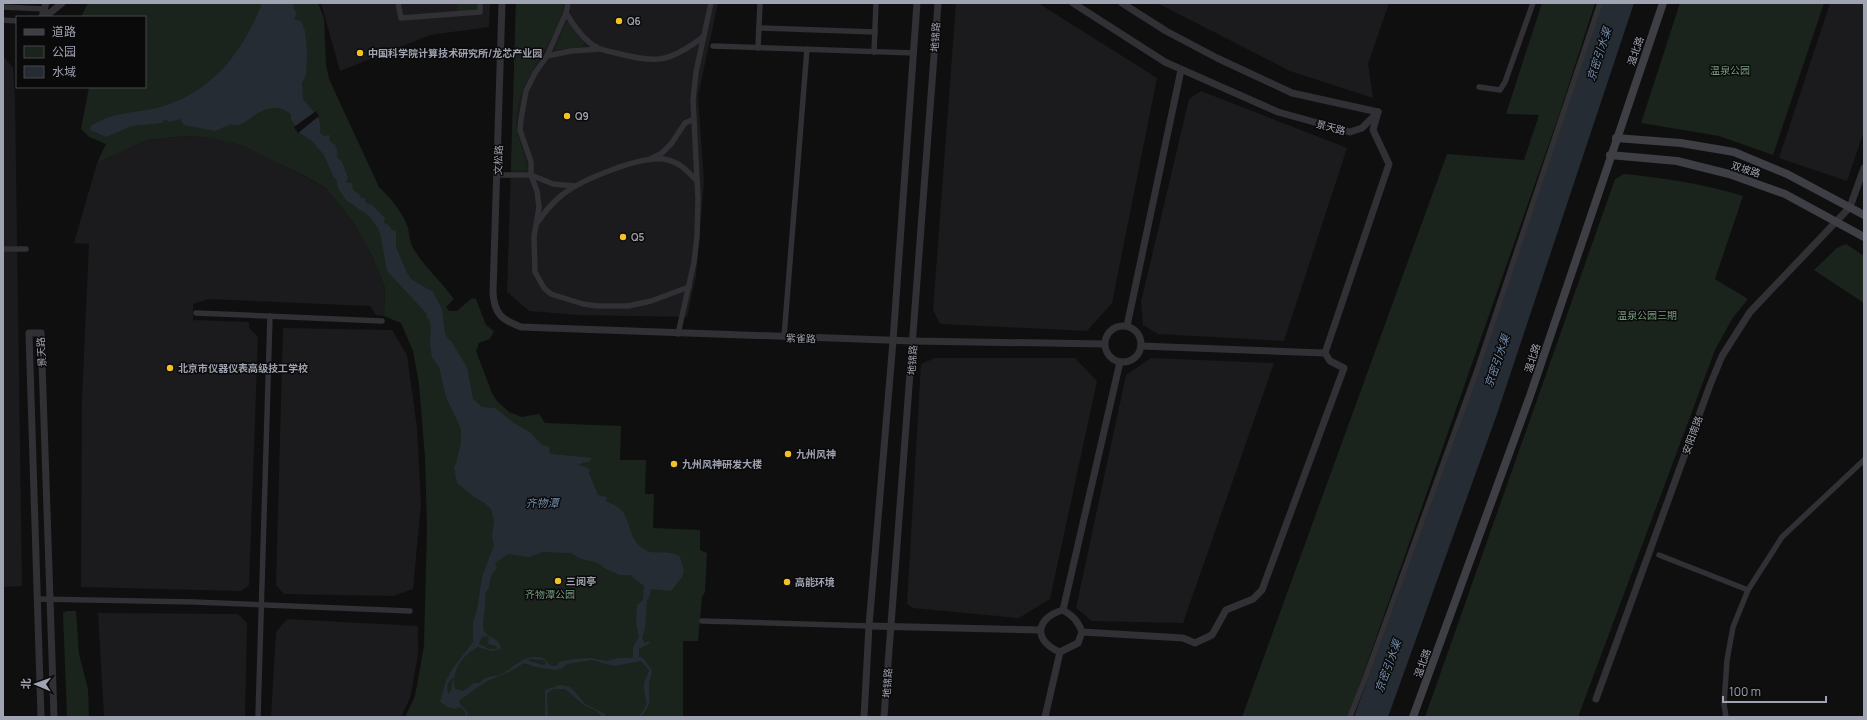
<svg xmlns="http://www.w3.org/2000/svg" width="1867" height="720" viewBox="0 0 1867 720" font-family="Manrope,'Noto Sans SC',sans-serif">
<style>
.built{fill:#1b1b1d}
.green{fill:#1b231d}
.water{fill:#262c34;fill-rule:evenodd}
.pier{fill:#0f0f10}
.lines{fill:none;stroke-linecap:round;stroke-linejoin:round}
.minor{stroke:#303035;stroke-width:5.5}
.tertiary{stroke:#303035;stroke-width:7}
.secondary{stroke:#3e3f45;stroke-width:8}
.poi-dot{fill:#f2c225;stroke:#0a0a0b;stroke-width:1.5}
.labels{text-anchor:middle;stroke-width:3;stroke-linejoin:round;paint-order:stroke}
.poi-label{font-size:10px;font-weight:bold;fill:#a0a3b1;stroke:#0a0a0b;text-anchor:start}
.street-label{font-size:10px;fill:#a0a3b1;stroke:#0a0a0b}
.park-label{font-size:10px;fill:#769d7d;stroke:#0a0a0b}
.water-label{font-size:11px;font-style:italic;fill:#758eae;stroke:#0a0a0b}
</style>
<rect width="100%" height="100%" fill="#0f0f10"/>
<g class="built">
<path d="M321 3H490L489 27 430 35 340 71Z"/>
<path d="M516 3H718L698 96 704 181 696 276 687 317 579 315 529 311 507 292Z"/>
<path d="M956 3H1038L1157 78 1112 303 1087 331 940 324 933 310Z"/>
<path d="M1157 3H1389L1368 64 1373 98 1290 71Z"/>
<path d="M1830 3H1864V131L1847 181 1779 158Z"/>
<path d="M3 56 13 68 15 99 22 586 3 587Z"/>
<path d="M1201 91 1347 148 1284 341 1158 334 1143 325 1141 302 1189 99Z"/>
<path d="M184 136 201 137 232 143 248 148 267 156 326 188 354 223 372 256 385 288 384 316 376 315 370 306 209 299 193 304V320L249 322V328L258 337 249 585 241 591 81 587 82 398 89 244 74 243 97 163 147 140Z"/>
<path d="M283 328 392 330 407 355 417 428 421 503 413 589 394 596 284 594 276 585Z"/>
<path d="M935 358H1075L1097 381 1050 599 1019 618 913 608 907 604 921 364Z"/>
<path d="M1151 358 1274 363 1183 623 1092 621 1076 608 1126 375Z"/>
<path d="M98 613 238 614 247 623 245 717H104Z"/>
<path d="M287 619 418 626V655L410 698 401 717H271L276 632Z"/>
</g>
<g class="green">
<path d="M88 3H318L324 19 326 65 329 79 379 187C389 196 402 212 407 225 410 233 409 243 415 251 426 269 442 282 454 299L446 307 449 311H457L472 298 476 299 486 325 494 331 490 339 479 343 476 351 492 393 497 401 509 412 522 417 539 414 545 423 621 426 620 460H646L645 494H654L653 528 700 530V550L707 553 705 592 702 597 698 641H683V717H405L415 696 424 646 427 527 425 457 419 384 413 351 401 323 384 316 385 288 372 256 354 223 326 188 303 175 248 148 232 143 201 137 184 136 147 140 97 163 106 144 89 137 81 129 89 87H145V17H81Z"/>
<path d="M457 3H477V9L461 12 457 10Z"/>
<path d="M516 3H564C557 49 511 81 517 131 519 143 525 154 527 166V170L516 171 511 170Z"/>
<path d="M1542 3H1595L1559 115 1354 701 1348 717H1242L1447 154 1524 160 1539 115 1506 114Z"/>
<path d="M1680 3H1824L1773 155 1719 136 1641 123Z"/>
<path d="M566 23H570L579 37 583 39 584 43 581 47 556 50V45Z"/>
<path d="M1624 174C1664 178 1704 184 1743 196L1715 279 1748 299 1732 319 1715 350 1578 717H1425L1615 179Z"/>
<path d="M1846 244 1864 256V303L1814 270 1837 248Z"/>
<path d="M67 611H76L79 654 88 689 89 717H67L63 613Z"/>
</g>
<g class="water">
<path d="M262 3H290L294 5V10L297 13 294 19 301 21 305 31 307 51 306 75 302 83 303 99C313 114 322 113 320 133L324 136 330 135 329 140 333 144H335L338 154 336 156 342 162 348 178 346 182 352 183 353 190 359 194 361 198H365L366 203 372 205 385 218 384 223 389 225 392 230 396 231V247L407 273 411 279 433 292 442 309 445 333 448 339 451 341 467 367 473 399 482 407 495 408 514 423 530 432 542 445 550 447 549 452 551 454 592 458 589 462 582 463 579 465 590 469 589 473 598 495 607 497 606 501C612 504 618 506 623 512 631 524 629 538 642 548 653 557 669 548 680 557L684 571 682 577 671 591 651 589 649 598 647 600 645 629 642 638 645 643 648 641 650 643 639 649V657L643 658 652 670C652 674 650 678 649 683 648 701 654 700 641 717H638C652 702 644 702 644 685 644 680 648 675 649 670L641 661 614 666 592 660 567 664 561 669 555 670 536 667 524 663 511 671 487 681 460 700 459 703 467 711 468 717H466L465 711 460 707 456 709 447 707 440 702 446 681 453 668 473 642V622L477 610 482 577 494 545 492 537 494 520 491 509 486 504 473 496 457 483 454 467 456 464 461 442V429L446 397 439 367 432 357 430 345 431 326 429 319 427 318V314L387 271 381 237 378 228 369 216 346 200 338 188 336 178H334L324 155 312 141 300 133 291 119V114C263 93 247 132 231 124L215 131 184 125 180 119 169 122 165 119 162 123 132 126 106 137 90 130 91 126C110 113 131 113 153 109 209 96 242 55 262 3ZM543 552 571 553 579 558 598 563 606 569 620 575H630L644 586 643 600 637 605 636 622 639 637 633 647V658H618L607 661 591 658 573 659 559 662 556 666H553C544 662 548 657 535 657 520 657 512 670 499 675 492 677 485 676 480 683H474L463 691 455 689C451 672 462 655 478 647L492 651 501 649C500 638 489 639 484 631 481 627 487 602 485 594L489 588 491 576 497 568 495 563 508 554 529 557ZM487 636 489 638 488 644 496 646 497 649H489L479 644 482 637ZM529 659 544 660 546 664 543 665 529 661ZM454 677 451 690 449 694C445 688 448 680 454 677Z"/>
<path d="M1602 3H1634L1497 414 1388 717H1354L1479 371Z"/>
<path d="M560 685C577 685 578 701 589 706 596 709 602 712 608 717H603L595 710 585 706 565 689H553L547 694 548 716 545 717V690Z"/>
</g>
<path class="pier" d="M316 111 319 116 298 133 294 127Z"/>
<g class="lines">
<g class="minor">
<path d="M398 3 401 18 480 12V3"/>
<path d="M568 3 566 13 547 56 535 73 526 91 521 119 520 130 531 162V175L537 191 539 207 534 237 535 272 544 288 551 294 583 304 597 306H628L651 301 689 287"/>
<path d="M3 7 45 9"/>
<path d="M566 13C572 23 579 34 589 42 597 50 609 51 620 54 658 64 671 61 703 37"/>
<path d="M3 20 17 21"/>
<path d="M759 28 875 32"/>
<path d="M713 46 914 53"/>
<path d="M758 48 760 3"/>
<path d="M874 52 876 3"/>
<path d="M547 56 571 51 600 49"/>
<path d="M1479 87 1500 90 1505 82 1533 3"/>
<path d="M652 158 662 153 671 144 685 123 694 119"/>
<path d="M497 175H531L553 184 575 186"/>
<path d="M538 222C545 211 552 203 562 195 581 180 645 153 668 160 681 163 688 172 697 181"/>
<path d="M3 249H26"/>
<path d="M196 313 382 321"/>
<path d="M678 334 694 262 697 236 698 199 693 100 696 72 711 3"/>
<path d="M784 337 807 49"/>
<path d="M1659 555 1748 590"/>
<path d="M37 599 194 602 410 611"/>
<path d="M702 621 869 626"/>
<path d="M258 717 270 316"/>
<path d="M1350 717 1366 676 1476 373 1600 3"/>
<path d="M1726 717 1724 704 1727 660 1733 627 1748 590 1782 537 1864 460"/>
</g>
<g class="tertiary">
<path d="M502 3 493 292C494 314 502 320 521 327L913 341 1104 344"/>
<path d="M1073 3 1165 62 1278 112 1350 132 1362 128 1378 112"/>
<path d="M1122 3 1166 31 1217 58 1292 93 1378 112"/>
<path d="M42 17 46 3"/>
<path d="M45 17 62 3"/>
<circle cx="1123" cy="344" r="18"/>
<path d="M1127 326 1181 70"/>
<path d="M1141 346 1325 353"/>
<path d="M1063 610 1120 362"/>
<path d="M1063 610C1073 616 1078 621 1082 632L1078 643 1060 652C1033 641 1035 618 1063 610Z"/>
<path d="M869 626 1040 630"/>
<path d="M1082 632 1183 638 1195 643 1212 635 1226 610 1253 599 1262 590 1344 368 1330 361 1325 353 1389 164 1373 130 1378 112"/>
<path d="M1596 699 1710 385 1722 356 1750 312 1850 207 1864 168"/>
<path d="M41 717 29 333H41L54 717"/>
<path d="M864 717 869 626 893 341 917 3"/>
<path d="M884 717 938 3"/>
<path d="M1045 717 1060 652"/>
</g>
<g class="secondary">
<path d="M1616 138 1681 143 1734 152 1787 174 1864 215"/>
<path d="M1610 155 1677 161 1729 174 1785 194 1864 237"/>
<path d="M1413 717 1530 396 1663 3"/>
</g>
</g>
<g class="poi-dot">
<circle cx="619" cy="21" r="4"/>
<circle cx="360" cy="53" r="4"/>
<circle cx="567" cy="116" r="4"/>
<circle cx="623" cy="237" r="4"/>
<circle cx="170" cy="368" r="4"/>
<circle cx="788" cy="454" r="4"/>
<circle cx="674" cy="464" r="4"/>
<circle cx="558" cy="581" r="4"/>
<circle cx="787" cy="582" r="4"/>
</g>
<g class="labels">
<g class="poi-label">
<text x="627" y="25">Q6</text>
<text x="368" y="57">中国科学院计算技术研究所/龙芯产业园</text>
<text x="575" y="120">Q9</text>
<text x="631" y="241">Q5</text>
<text x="178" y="372">北京市仪器仪表高级技工学校</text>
<text x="796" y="458">九州风神</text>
<text x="682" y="468">九州风神研发大楼</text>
<text x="566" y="585">三阅亭</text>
<text x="795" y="586">高能环境</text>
</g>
<g class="street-label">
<text transform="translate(935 37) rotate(-86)" y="4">地锦路</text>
<text transform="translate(1635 51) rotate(-71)" y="4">温北路</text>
<text transform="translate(1331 127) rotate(15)" y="4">景天路</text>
<text transform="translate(498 160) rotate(-88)" y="4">文松路</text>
<text transform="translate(1746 169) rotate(18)" y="4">双坡路</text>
<text transform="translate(801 338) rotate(2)" y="4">紫雀路</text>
<text transform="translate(41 352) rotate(-94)" y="4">景天路</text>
<text transform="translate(1532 358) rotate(-72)" y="4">温北路</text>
<text transform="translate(912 360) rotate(-86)" y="4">地锦路</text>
<text transform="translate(1692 435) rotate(-70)" y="4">安阳南路</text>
<text transform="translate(1422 663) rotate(-70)" y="4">温北路</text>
<text transform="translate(887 683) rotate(-86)" y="4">地锦路</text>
</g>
<g class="park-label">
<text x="1730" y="74">温泉公园</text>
<text x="1647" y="319">温泉公园三期</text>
<text x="550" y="598">齐物潭公园</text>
</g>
<g class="water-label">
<text transform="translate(1599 54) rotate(-72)" y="4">京密引水渠</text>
<text transform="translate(1497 361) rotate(-71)" y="4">京密引水渠</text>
<text x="542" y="507">齐物潭</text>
<text transform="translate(1388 666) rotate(-70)" y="4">京密引水渠</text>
</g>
</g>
<rect width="1867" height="720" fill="none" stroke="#a0a3b1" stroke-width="8"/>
<rect x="16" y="16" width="130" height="72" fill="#0a0a0b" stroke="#46474d"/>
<rect x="24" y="29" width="20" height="6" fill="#3e3f45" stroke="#46474d"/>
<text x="52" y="36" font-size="12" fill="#a0a3b1">道路</text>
<rect x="24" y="46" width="20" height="12" fill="#1b231d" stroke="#46474d"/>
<text x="52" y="56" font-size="12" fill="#a0a3b1">公园</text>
<rect x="24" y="66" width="20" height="12" fill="#262c34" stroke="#46474d"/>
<text x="52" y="76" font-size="12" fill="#a0a3b1">水域</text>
<g transform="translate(36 684) rotate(272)" stroke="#0a0a0b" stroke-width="3" paint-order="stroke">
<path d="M0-3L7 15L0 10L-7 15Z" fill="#a0a3b1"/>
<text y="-6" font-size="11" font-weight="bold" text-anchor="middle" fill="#a0a3b1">北</text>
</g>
<path d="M1723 696v6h103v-6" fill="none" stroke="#a0a3b1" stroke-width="2"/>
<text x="1729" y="696" font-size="12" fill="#a0a3b1" stroke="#0a0a0b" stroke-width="3" paint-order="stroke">100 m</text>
</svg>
